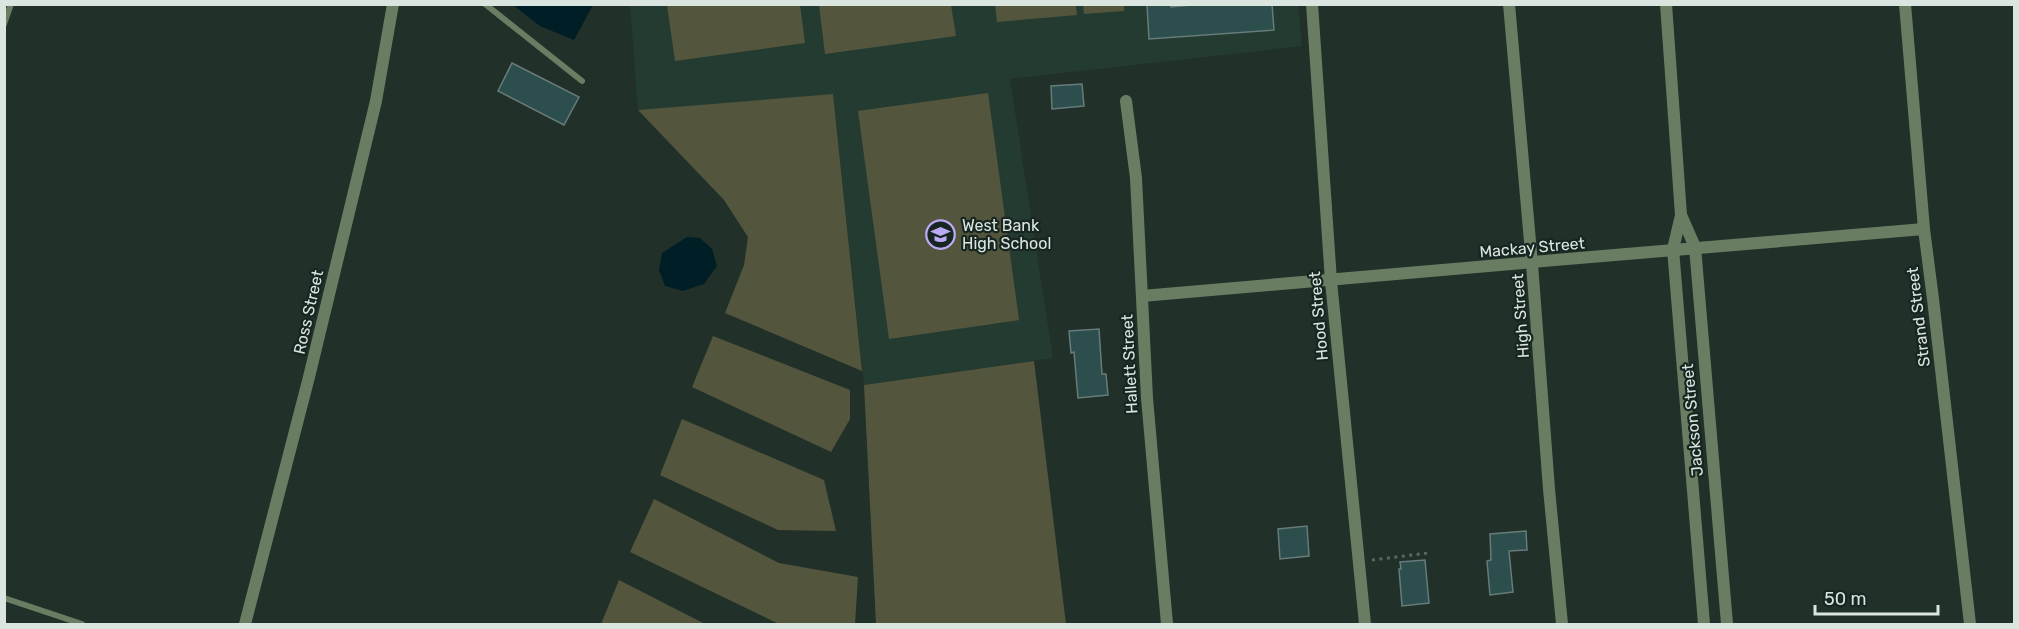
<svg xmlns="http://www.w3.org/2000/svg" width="2019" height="629" viewBox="0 0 2019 629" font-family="Rubik,sans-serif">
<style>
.built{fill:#243b31}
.green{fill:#53563d}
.water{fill:#001e26}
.building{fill:#2c4e4c;stroke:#677c7a;stroke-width:1.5}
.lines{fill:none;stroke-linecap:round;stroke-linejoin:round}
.path{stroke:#5a6862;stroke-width:3;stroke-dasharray:3 4.5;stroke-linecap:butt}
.service{stroke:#697d63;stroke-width:6}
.minor{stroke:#697d63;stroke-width:12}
.tertiary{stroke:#697d63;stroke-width:12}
.labels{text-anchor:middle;stroke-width:4.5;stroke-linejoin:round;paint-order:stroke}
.poi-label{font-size:16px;fill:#dbe5e0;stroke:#172620;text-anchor:start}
.street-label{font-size:16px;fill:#dbe5e0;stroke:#172620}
</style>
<rect width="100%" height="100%" fill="#213029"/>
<path class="built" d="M630 5H1298L1302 46 1010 79 1053 358 864 385 833 94 638 110Z"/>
<g class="green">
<path d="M667 5H800L805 43 675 61Z"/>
<path d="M819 5H951L956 36 825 54Z"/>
<path d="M995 5H1076L1077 15 997 22Z"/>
<path d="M1083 5H1124V11L1084 14Z"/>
<path d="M988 93 1019 320 889 339 858 111Z"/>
<path d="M833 94 862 371 725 313 744 265 748 237 724 200 638 110Z"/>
<path d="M713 336 850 390V419L831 452 692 387Z"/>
<path d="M1034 361 1066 624H876L864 385Z"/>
<path d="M682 419 824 480 836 531 778 530 660 475Z"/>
<path d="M654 499 779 563 858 577 855 624H779L630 552Z"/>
<path d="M619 580 705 624H601Z"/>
</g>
<g class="water">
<path d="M513 5H593L574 40 540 26Z"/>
<path d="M687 237 700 238 712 249 717 266 704 284 683 291 665 286 659 270 662 253Z"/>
</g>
<g class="building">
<path d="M1147 4H1171V7L1203 4H1272L1274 30 1149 39Z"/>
<path d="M512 63 579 97 564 125 498 91Z"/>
<path d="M1082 84 1084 106 1052 109 1051 86Z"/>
<path d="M1099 329 1102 374H1106L1108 395 1078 398 1074 352 1071 353 1069 331Z"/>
<path d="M1307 526 1309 556 1280 559 1278 529Z"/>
<path d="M1526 531 1527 550 1509 551 1513 592 1490 595 1487 561 1491 560 1490 534Z"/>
<path d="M1425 560 1429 603 1402 606 1399 569H1401L1400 562Z"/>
</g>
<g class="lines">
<path class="path" d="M1372 560 1428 553"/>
<g class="service">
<path d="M485 4 582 81"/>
<path d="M4 24 11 4"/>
<path d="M4 598 82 624"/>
</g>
<g class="minor">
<path d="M1312 4 1331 281 1365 624"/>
<path d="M1509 4 1532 264 1549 489 1562 624"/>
<path d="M1666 4 1681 215 1673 249 1704 624"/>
<path d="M1126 101 1136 178 1147 398 1167 624"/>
<path d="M1681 215 1695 247 1727 624"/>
<path d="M1142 296C1403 275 1663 249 1924 229"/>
<path d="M245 624 309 377 376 101 393 4"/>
</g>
<path class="tertiary" d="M1905 4 1924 229 1933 299 1970 624"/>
</g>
<defs>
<symbol id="school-ring" viewBox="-11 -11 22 22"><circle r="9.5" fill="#172620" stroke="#bbaaf6" stroke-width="1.5"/><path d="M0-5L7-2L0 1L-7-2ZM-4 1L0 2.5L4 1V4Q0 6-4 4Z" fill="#bbaaf6"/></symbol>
</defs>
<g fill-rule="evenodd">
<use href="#school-ring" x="924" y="218" width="33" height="33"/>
</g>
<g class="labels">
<g class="poi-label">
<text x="962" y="231">West Bank<tspan x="962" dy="18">High School</tspan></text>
</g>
<g class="street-label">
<text transform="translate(1532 247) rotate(-5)" y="6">Mackay Street</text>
<text transform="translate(308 312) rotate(-77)" y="6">Ross Street</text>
<text transform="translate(1318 316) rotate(-95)" y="6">Hood Street</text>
<text transform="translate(1520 316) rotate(-94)" y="6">High Street</text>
<text transform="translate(1918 317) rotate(-97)" y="6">Strand Street</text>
<text transform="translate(1129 364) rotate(-93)" y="6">Hallett Street</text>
<text transform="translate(1692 420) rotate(-95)" y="6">Jackson Street</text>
</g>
</g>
<rect width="2019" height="629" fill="none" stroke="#dbe5e0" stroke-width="12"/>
<path d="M1815 605v9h123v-9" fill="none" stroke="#dbe5e0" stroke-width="3"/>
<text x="1824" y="605" font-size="18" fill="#dbe5e0" stroke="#172620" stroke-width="4.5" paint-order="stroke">50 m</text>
</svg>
